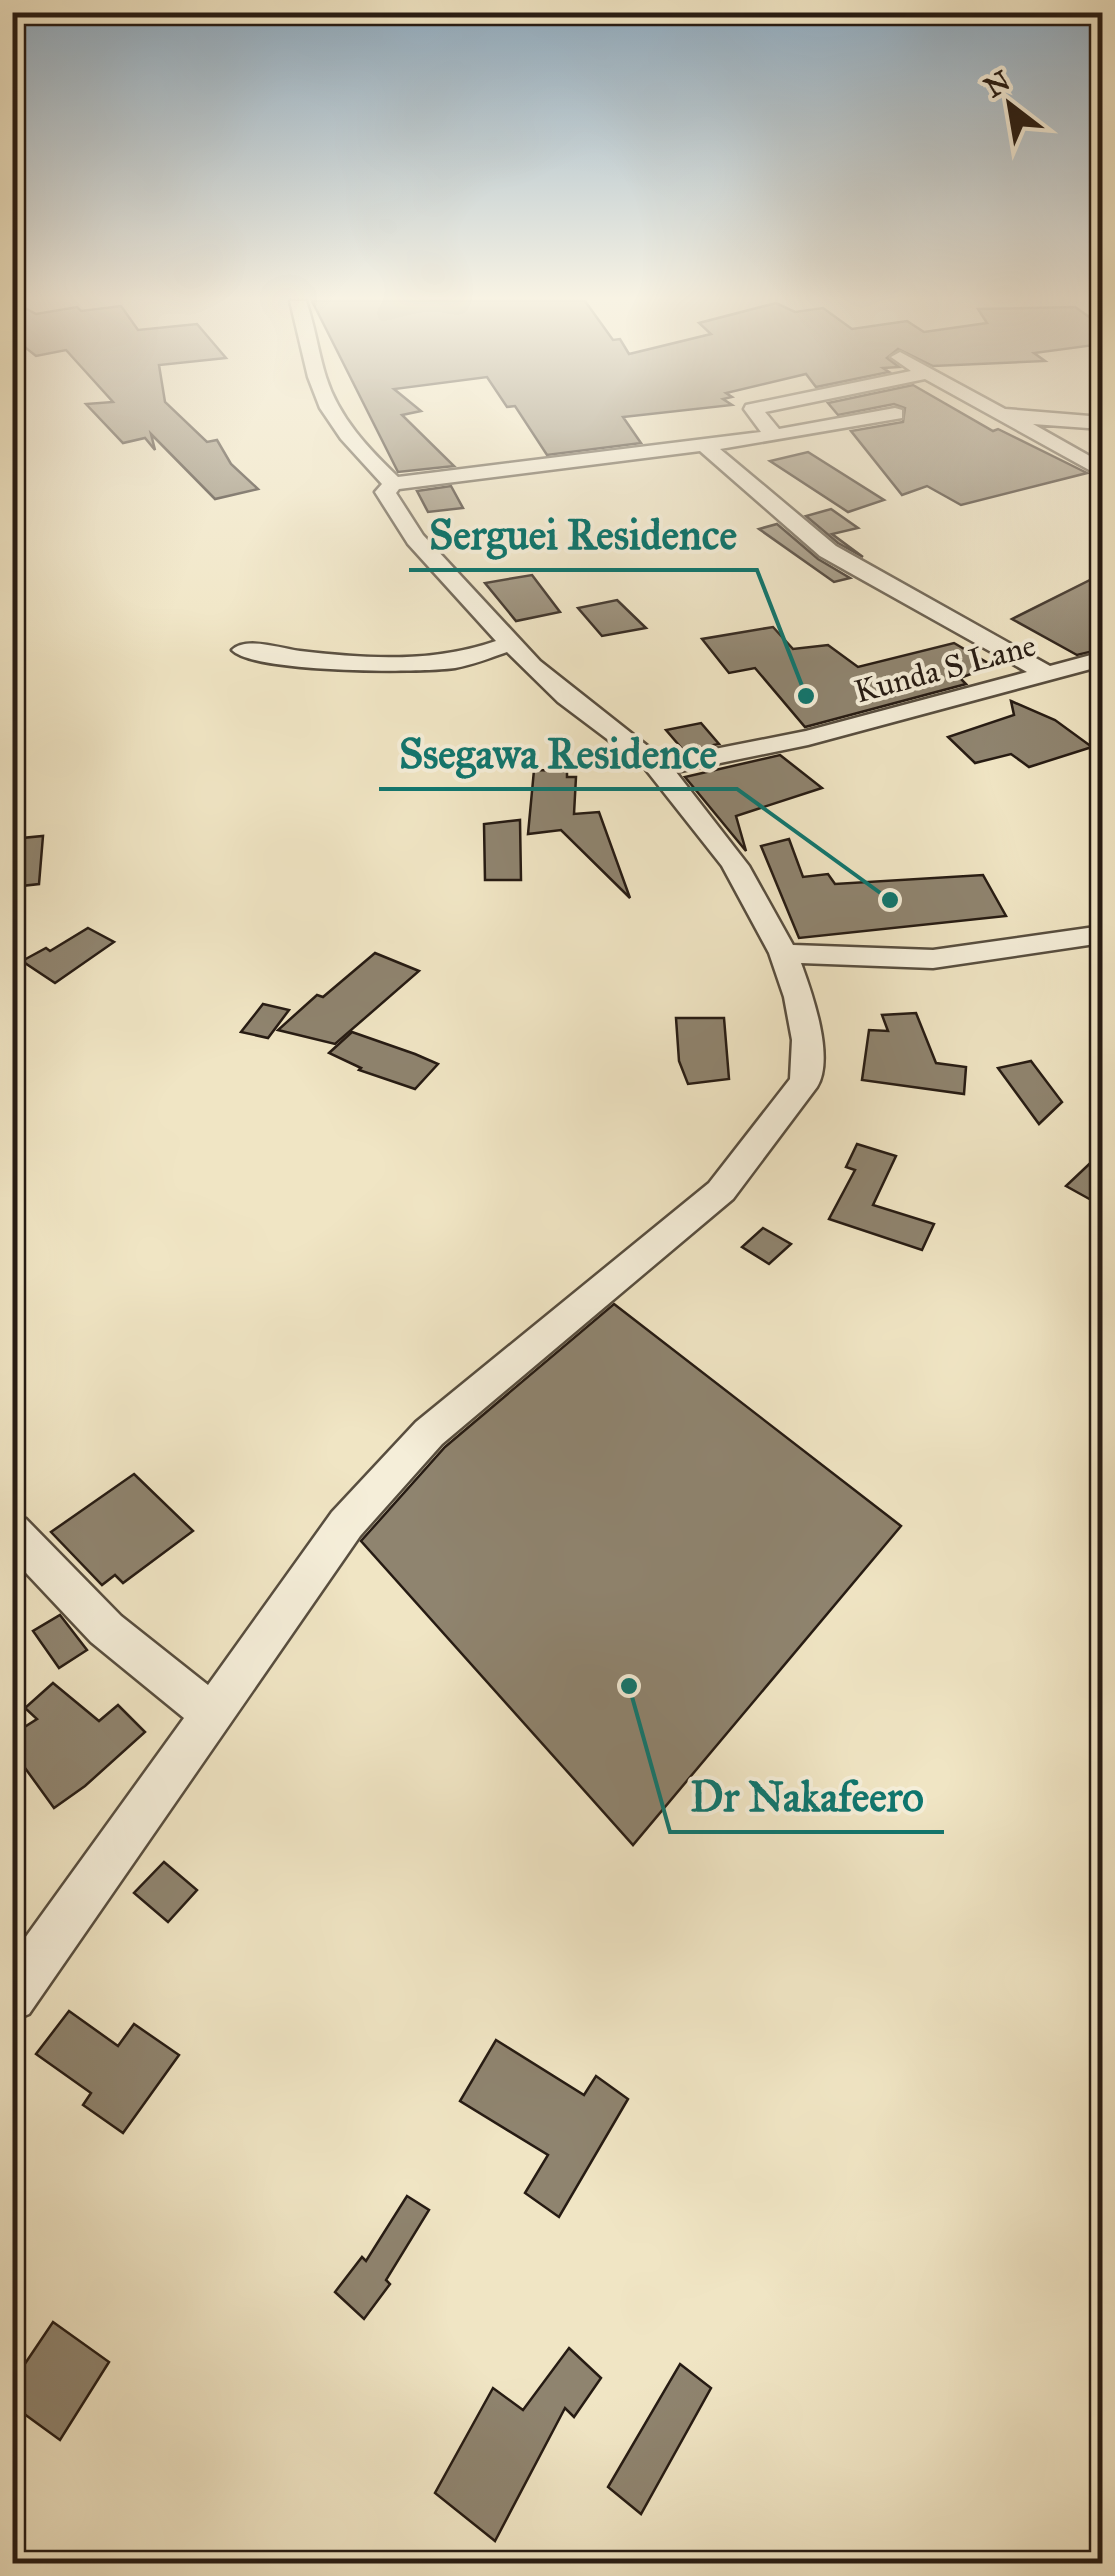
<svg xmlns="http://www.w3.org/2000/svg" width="1115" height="2576" viewBox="0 0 1115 2576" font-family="'IM FELL Great Primer',serif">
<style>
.building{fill:#8f846f;stroke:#261b13;stroke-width:2.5}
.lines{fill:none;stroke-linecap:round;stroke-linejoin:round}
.street-casing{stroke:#584e3f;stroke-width:5}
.street{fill:#f5eed9;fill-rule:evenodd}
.labels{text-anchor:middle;stroke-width:8;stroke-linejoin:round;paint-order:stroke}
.far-street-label{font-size:32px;fill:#261b13;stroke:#f5eed9}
.leader{fill:none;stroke:#0f766e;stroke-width:4}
.callout-dot{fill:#0f766e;stroke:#f5eed9;stroke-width:4}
.callout-label{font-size:42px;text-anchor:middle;font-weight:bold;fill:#0f766e;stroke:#f5eed9;stroke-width:8;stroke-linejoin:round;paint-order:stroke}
</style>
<rect width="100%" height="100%" fill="#f0e5c4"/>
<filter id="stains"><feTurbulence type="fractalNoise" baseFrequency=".002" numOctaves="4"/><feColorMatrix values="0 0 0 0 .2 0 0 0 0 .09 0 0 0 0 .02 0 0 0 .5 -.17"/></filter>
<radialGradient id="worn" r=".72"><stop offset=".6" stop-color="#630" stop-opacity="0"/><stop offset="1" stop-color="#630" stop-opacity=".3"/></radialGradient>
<g class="building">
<path d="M12 301 36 314 77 307 81 311 121 306 138 330 197 324 226 358 159 365 165 402 207 442 217 440 231 464 258 489 215 499 151 434 155 450 145 438 123 443 86 404 113 402 66 350 36 356 12 337Z"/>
<path d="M312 301H585L613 340 620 339 629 354 711 334 699 323 776 303 795 312 823 308 852 329 907 321 924 332 987 323 978 309 1075 307 1102 326V344L1034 353 1045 361 933 366 898 349 887 358 899 367 883 368 889 372 816 387 806 374 726 393 732 397 723 399 732 405 623 417 641 443 547 455 515 406 507 407 487 377 394 389 421 411 402 415 454 466 398 472Z"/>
<path d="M913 385 993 431 998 429 1087 473 961 505 927 486 902 495 851 431 903 422 905 408 894 404 838 415 828 403Z"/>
<path d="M808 452 884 500 848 512 770 461Z"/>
<path d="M451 486 463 508 428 512 417 491Z"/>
<path d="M831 509 858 528 832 534 863 557 838 543 806 516Z"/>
<path d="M777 524 818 559 850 578 834 582 759 529Z"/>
<path d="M1102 574V649L1077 655 1012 619Z"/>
<path d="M532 575 560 612 516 621 485 583Z"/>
<path d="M617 600 646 628 602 636 578 608Z"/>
<path d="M773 627 793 649 828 645 858 667 954 643 993 666 960 678 966 684 805 727 755 668 729 673 702 639Z"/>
<path d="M1011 701 1055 720 1092 747 1029 767 1011 754 975 763 948 737 1014 715Z"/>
<path d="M701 723 719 744 684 751 666 730Z"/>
<path d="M780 755 822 788 736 816 746 851 685 777Z"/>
<path d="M534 770 567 771V777H576L574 814 599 812 630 898 561 830 528 834Z"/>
<path d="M520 820 521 880H485L484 824Z"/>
<path d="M43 836 39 884 12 887V839Z"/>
<path d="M789 839 803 877 828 874 835 884 983 875 1006 916 799 938 761 846Z"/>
<path d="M88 928 114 942 55 983 22 961 46 948 50 951Z"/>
<path d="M375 953 419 971 335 1044 278 1030 317 995 323 997Z"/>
<path d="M263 1004 289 1010 268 1038 241 1032Z"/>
<path d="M916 1013 936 1063 966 1067 964 1094 862 1080 869 1030 888 1031 882 1015Z"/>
<path d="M676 1018H724L729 1079 688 1084 679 1061Z"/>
<path d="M352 1032 415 1054 438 1064 415 1089 359 1070 361 1068 329 1053Z"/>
<path d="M1031 1061 1062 1102 1039 1124 998 1068Z"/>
<path d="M857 1144 896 1156 873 1205 934 1224 922 1250 829 1219 855 1170 846 1167Z"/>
<path d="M1102 1152V1206L1066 1186Z"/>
<path d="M763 1228 791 1244 769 1264 742 1247Z"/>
<path d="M614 1304 901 1526 633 1845 361 1541 445 1447Z"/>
<path d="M134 1474 193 1531 123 1583 115 1575 102 1585 51 1532Z"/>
<path d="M60 1615 87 1650 59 1668 33 1631Z"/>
<path d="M53 1683 99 1721 118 1705 145 1732 85 1786 54 1808 12 1750V1735L37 1719 25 1708Z"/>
<path d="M164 1862 197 1890 168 1922 134 1893Z"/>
<path d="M69 2011 118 2046 134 2024 179 2055 123 2133 83 2105 91 2093 36 2054Z"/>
<path d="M496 2040 584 2095 596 2076 628 2099 559 2217 525 2193 548 2155 460 2101Z"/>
<path d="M407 2196 429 2210 386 2280 390 2284 364 2319 335 2292 362 2257 366 2261Z"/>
<path d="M53 2322 109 2362 60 2440 12 2405V2383Z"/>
<path d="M569 2348 601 2378 574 2417 565 2408 495 2541 435 2493 493 2388 523 2410Z"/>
<path d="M680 2364 711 2388 641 2514 608 2487Z"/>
</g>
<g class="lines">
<defs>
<path id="street" d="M290 301H306C315 326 318 352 326 377 339 418 368 448 398 477L761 432 744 409 746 405 911 371 891 357 900 352 1005 409 1102 417V429L1033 424 1102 463V477L925 379 765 412 779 429 895 408 902 410V418L720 449 836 546 1050 666 1102 652V666L808 745 676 772 749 866 793 945 933 950 1102 926V943L933 968 801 963C812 993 835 1058 817 1087L733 1199 442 1444 360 1536 29 2014 12 2021V1956L184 1718 91 1642 12 1558V1515L26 1519 121 1616 208 1685 332 1512 416 1422 709 1183 790 1079 792 1040 784 997 769 953 722 866 643 766 558 702 507 652C490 658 472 665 455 668 419 673 254 673 232 650 246 636 282 649 300 651 367 659 432 663 496 641L408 544 375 492 382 484 341 439 320 408 308 377ZM700 451 820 556 1027 672 806 731 664 759 540 661 423 535 396 493 399 489Z"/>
</defs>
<use href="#street" class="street-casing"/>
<use href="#street" class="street"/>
</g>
<linearGradient id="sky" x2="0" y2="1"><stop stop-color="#8facc2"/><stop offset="0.45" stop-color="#f8f3e4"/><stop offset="1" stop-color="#f8f3e4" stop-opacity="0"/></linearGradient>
<rect width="1115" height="662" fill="url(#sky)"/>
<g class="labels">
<g class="far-street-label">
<text transform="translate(945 668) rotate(-15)" y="11">Kunda S Lane</text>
</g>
</g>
<path class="leader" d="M806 696L757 570H409M890 900L737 789H379M629 1686L670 1832H944"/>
<g class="callout-dot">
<circle cx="806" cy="696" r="10"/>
<circle cx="890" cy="900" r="10"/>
<circle cx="629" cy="1686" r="10"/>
</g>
<g class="callout-label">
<text x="583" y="549">Serguei Residence</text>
<text x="558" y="768">Ssegawa Residence</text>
<text x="807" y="1811">Dr Nakafeero</text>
</g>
<rect width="1115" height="2576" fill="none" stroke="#f0e5c4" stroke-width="50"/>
<rect x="15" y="15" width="1085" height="2546" fill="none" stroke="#261b13" stroke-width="5"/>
<rect x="25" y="25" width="1065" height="2526" fill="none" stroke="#261b13" stroke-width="2.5"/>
<g transform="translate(1010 105) rotate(329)" stroke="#f5eed9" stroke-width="8" paint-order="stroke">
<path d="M0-8L18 38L0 25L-18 38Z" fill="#261b13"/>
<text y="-15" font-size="28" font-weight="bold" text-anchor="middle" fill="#261b13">N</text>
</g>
<rect width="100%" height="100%" filter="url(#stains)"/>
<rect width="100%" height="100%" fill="url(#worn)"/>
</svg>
